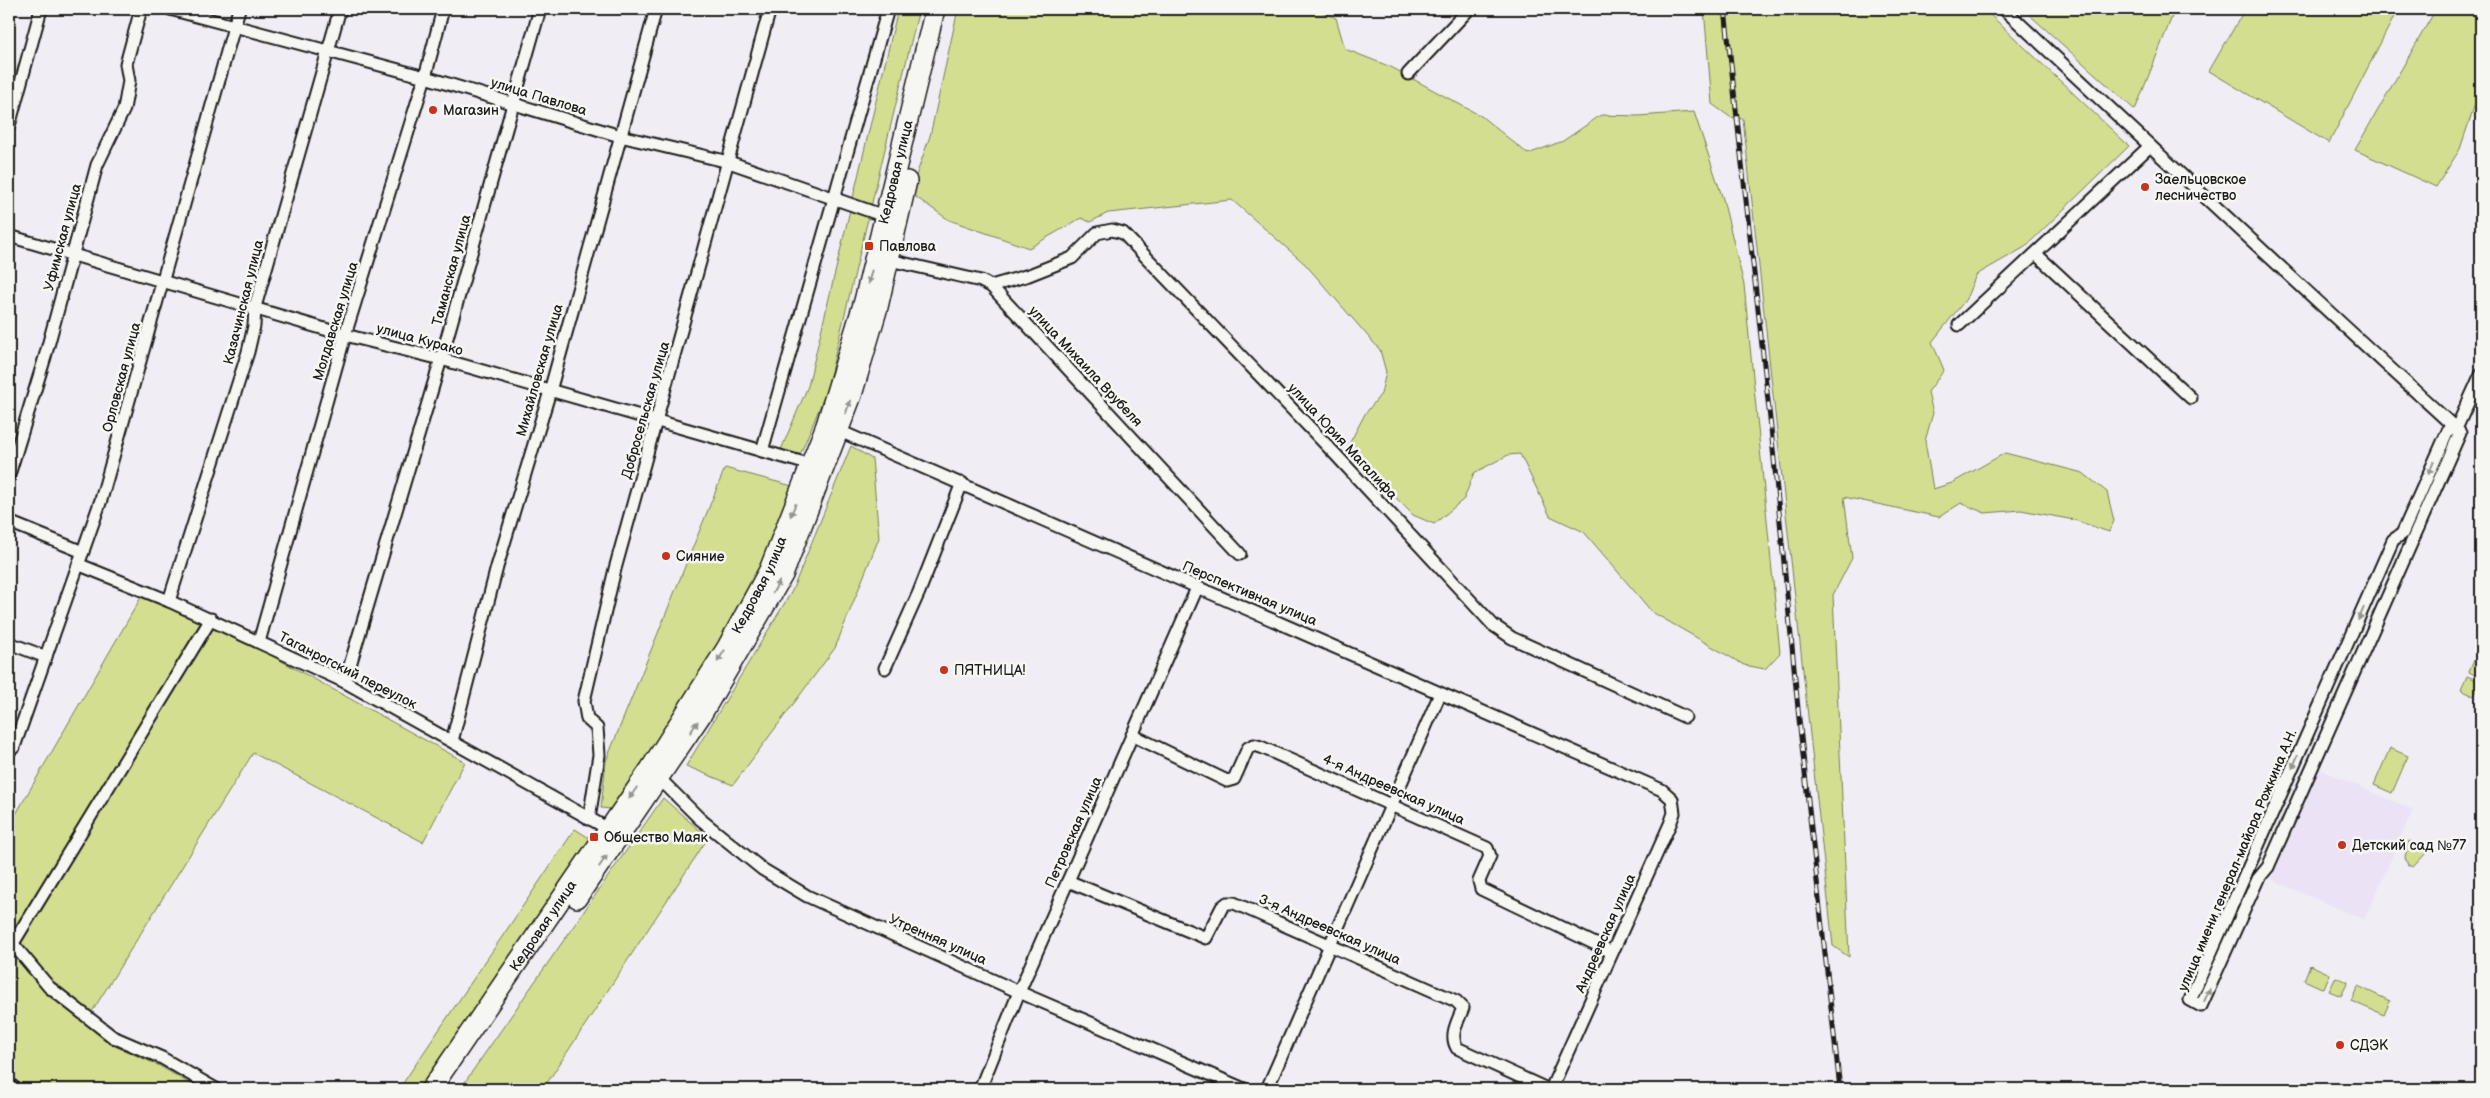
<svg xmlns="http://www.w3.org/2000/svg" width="2490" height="1098" viewBox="0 0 2490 1098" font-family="'Balsamiq Sans',sans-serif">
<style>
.built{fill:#ebe2f6}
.green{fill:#d3de91;stroke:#787d56}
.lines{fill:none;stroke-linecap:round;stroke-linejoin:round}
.minor-casing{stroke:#1c1c1c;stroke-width:15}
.primary-casing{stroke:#1c1c1c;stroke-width:22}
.minor{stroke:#f6f6f2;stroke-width:11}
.primary{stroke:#f6f6f2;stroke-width:19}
.rail-casing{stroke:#1c1c1c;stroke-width:5}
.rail{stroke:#f6f6f2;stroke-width:3;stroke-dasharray:9;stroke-linecap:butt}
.oneway{fill:#949492}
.poi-dot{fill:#c8321e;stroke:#f6f6f2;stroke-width:2}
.labels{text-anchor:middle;stroke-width:5;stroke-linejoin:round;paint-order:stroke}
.street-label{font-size:14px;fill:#1c1c1c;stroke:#f6f6f2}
.poi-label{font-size:14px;fill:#1c1c1c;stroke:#f6f6f2;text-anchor:start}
</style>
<rect width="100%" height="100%" fill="#f1edf4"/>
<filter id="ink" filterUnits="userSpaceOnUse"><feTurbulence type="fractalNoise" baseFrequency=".02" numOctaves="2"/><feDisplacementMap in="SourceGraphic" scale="10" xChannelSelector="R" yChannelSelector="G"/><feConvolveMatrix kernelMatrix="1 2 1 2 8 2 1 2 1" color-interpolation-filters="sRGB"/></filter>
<g filter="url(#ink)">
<path class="built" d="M2320 769 2413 810 2364 920 2271 879Z"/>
<g class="green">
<path d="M898 9H919L826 392 800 455 780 452 808 386Z"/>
<path d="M958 9H1315L1336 18 1345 49 1391 67 1481 116 1528 154 1563 141 1601 115 1638 116 1694 112 1723 199 1744 285 1780 653 1765 669 1744 665 1652 612 1584 532 1550 516 1520 454 1508 455 1474 473 1464 499 1434 524 1413 515 1347 448 1365 414 1381 394 1386 372 1380 350 1305 264 1232 200 1108 213 1090 222 1081 218 1029 248 949 220 910 193 930 136Z"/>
<path d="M1704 9H1984L2129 146 2025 247 1976 275 1966 299 1932 342 1944 370 1928 392 1933 413 1925 441 1933 489 1952 483 2005 453 2083 473 2107 492 2114 521 2109 532 2074 520 2021 510 1985 513 1961 503 1939 517 1844 497 1852 558 1833 595 1849 957 1833 946 1743 119 1730 117 1712 104Z"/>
<path d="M2023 9H2175L2135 110Z"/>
<path d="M2245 9H2398L2329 143 2209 71Z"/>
<path d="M2436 9H2481V86L2460 149 2436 187 2355 150Z"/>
<path d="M851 446 872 459 879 538 835 648 733 785 686 766 792 591Z"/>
<path d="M725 468 796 487 752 587 685 705 611 809 601 808 606 761Z"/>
<path d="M147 587 465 762 423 842 253 753 85 1023 110 1044 158 1065 199 1089H9V826Z"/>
<path d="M2475 658 2481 660V678L2469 672Z"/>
<path d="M2467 676 2481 682 2474 696 2461 690Z"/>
<path d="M2390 748 2408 756 2392 793 2374 785Z"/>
<path d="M663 798 708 838 543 1089H460Z"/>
<path d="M575 829 597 843 428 1089H399Z"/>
<path d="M2409 841 2429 850 2413 867 2408 865 2405 857Z"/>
<path d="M2310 965 2330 974 2324 989 2304 980Z"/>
<path d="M2336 977 2348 982 2341 996 2329 991Z"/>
<path d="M2358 986 2390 1001 2384 1015 2351 1001Z"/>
</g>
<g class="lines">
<defs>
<g id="minor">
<path d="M170 9 425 77 620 136 729 162 890 218"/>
<path d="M2004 9C2152 148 2301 287 2451 424L2460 433 2268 867 2258 879 2201 1006 2190 1000 2393 540 2402 534 2451 424"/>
<path d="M1408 74 1469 9"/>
<path d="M9 126 41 9"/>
<path d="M9 236 345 335 441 359 815 466"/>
<path d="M2037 255 2191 398"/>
<path d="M885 259 981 281 991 286 1240 554"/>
<path d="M991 286 1029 275 1072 258 1097 233 1112 230 1123 233 1336 455 1493 625 1512 638 1685 717"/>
<path d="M1959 325 2150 146"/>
<path d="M835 429 1662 790 1672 799 1674 813 1670 824 1551 1089"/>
<path d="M2456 429 2481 374"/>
<path d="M762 451 888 9"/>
<path d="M9 475 45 357 97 165 124 109 129 81 126 64 141 9"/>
<path d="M9 522 83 552"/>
<path d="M80 565 169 601 345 682 612 831"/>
<path d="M169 601 248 352 254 326 255 307 340 9"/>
<path d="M259 642 345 335 425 77 443 9"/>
<path d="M9 643 46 657"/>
<path d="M885 668 919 592 962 483"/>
<path d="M345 682 441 359 540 9"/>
<path d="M1132 735 1227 781 1234 779 1248 748 1254 745 1261 747 1487 848 1490 856 1479 881 1481 889 1612 952"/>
<path d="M452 741 497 567 550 391 656 9"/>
<path d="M9 751 14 747 101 500 239 9"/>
<path d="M655 774 700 819 762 869 807 896 1019 992 1244 1089"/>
<path d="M589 819 599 755 597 728 587 719 584 701 615 569 770 9"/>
<path d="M1068 881 1206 938 1222 907 1227 903H1234L1456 1001 1463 1008C1458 1021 1449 1035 1457 1048L1547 1089"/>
<path d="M13 944 49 987 113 1037 162 1058 216 1089"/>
<path d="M9 950 211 619"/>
<path d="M9 1083 15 1089"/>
<path d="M980 1089 1019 992 1197 588"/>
<path d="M1267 1089 1440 694"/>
</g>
<g id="primary">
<path d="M577 898 702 714 783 575 852 395 878 307 907 181"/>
<path id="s1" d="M431 1089 650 769 727 647 769 570 826 425 864 301 935 9"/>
</g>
</defs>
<use href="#minor" class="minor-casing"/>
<use href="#primary" class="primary-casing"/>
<use href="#minor" class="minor"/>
<use href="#primary" class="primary"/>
<defs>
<path id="rail" d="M1725 9 1771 428 1799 719 1840 1089"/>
</defs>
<use href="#rail" class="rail-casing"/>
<use href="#rail" class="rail"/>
</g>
<defs><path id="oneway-solid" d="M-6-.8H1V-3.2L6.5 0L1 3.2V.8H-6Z" transform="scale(1.25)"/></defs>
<g class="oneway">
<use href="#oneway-solid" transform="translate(870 277) rotate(104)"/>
<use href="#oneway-solid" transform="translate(848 407) rotate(-71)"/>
<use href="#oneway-solid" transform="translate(2431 468) rotate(114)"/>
<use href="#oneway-solid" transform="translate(793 510) rotate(112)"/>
<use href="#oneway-solid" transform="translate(776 587) rotate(-61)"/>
<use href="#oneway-solid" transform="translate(2361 614) rotate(114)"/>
<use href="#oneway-solid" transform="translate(721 656) rotate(122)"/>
<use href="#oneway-solid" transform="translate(694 727) rotate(-56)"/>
<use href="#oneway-solid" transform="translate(2295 762) rotate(114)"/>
<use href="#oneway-solid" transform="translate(633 793) rotate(124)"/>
<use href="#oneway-solid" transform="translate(603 861) rotate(-56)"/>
<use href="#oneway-solid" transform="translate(2207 995) rotate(-66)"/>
</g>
</g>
<g class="poi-dot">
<circle cx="433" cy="110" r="5"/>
<circle cx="2145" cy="187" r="5"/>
<rect x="864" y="241" width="10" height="10" rx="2.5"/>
<circle cx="666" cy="556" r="5"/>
<circle cx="944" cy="670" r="5"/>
<rect x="589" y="832" width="10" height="10" rx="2.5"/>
<circle cx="2342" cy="845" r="5"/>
<circle cx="2340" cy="1045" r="5"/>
</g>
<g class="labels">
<g class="street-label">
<text transform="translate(539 96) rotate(17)" y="5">улица Павлова</text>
<text dy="5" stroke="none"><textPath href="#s1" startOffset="1038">Кедровая улица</textPath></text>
<text transform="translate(62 237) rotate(-75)" y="5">Уфимская улица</text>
<text transform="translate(451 270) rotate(-75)" y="5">Таманская улица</text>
<text transform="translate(243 302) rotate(-76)" y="5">Казачинская улица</text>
<text transform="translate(335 321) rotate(-73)" y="5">Молдавская улица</text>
<text transform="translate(420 339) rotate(15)" y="5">улица Курако</text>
<text transform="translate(1086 366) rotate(47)" y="5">улица Михаила Врубеля</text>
<text transform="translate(539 370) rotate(-74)" y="5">Михайловская улица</text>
<text transform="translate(121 377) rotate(-75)" y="5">Орловская улица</text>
<text transform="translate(645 410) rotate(-74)" y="5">Добросельская улица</text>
<text transform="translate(1343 441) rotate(47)" y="5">улица Юрия Магалифа</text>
<text dy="5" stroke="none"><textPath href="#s1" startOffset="602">Кедровая улица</textPath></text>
<text transform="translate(1250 593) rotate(23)" y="5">Перспективная улица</text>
<text transform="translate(348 670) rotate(27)" y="5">Таганрогский переулок</text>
<text transform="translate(1394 789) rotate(24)" y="5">4-я Андреевская улица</text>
<text transform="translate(1073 832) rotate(-66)" y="5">Петровская улица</text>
<text transform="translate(2237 860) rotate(-67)" y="5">улица имени генерал-майора Рожкина А.Н.</text>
<text dy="5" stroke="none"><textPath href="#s1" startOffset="198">Кедровая улица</textPath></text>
<text transform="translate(1330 929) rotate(24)" y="5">3-я Андреевская улица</text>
<text transform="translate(1605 933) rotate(-66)" y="5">Андреевская улица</text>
<text transform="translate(938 939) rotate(24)" y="5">Утренняя улица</text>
</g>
<g class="poi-label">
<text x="443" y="115">Магазин</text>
<text x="2155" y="184">Заельцовское<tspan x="2155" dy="16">лесничество</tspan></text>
<text x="879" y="251">Павлова</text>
<text x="676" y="561">Сияние</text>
<text x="954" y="675">ПЯТНИЦА!</text>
<text x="604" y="842">Общество Маяк</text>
<text x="2352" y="850">Детский сад №77</text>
<text x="2350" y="1050">СДЭК</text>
</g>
</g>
<rect width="2490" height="1098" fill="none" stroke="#f6f6f2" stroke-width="30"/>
<rect x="15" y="15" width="2460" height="1068" fill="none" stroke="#1c1c1c" stroke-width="2" filter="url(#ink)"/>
</svg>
